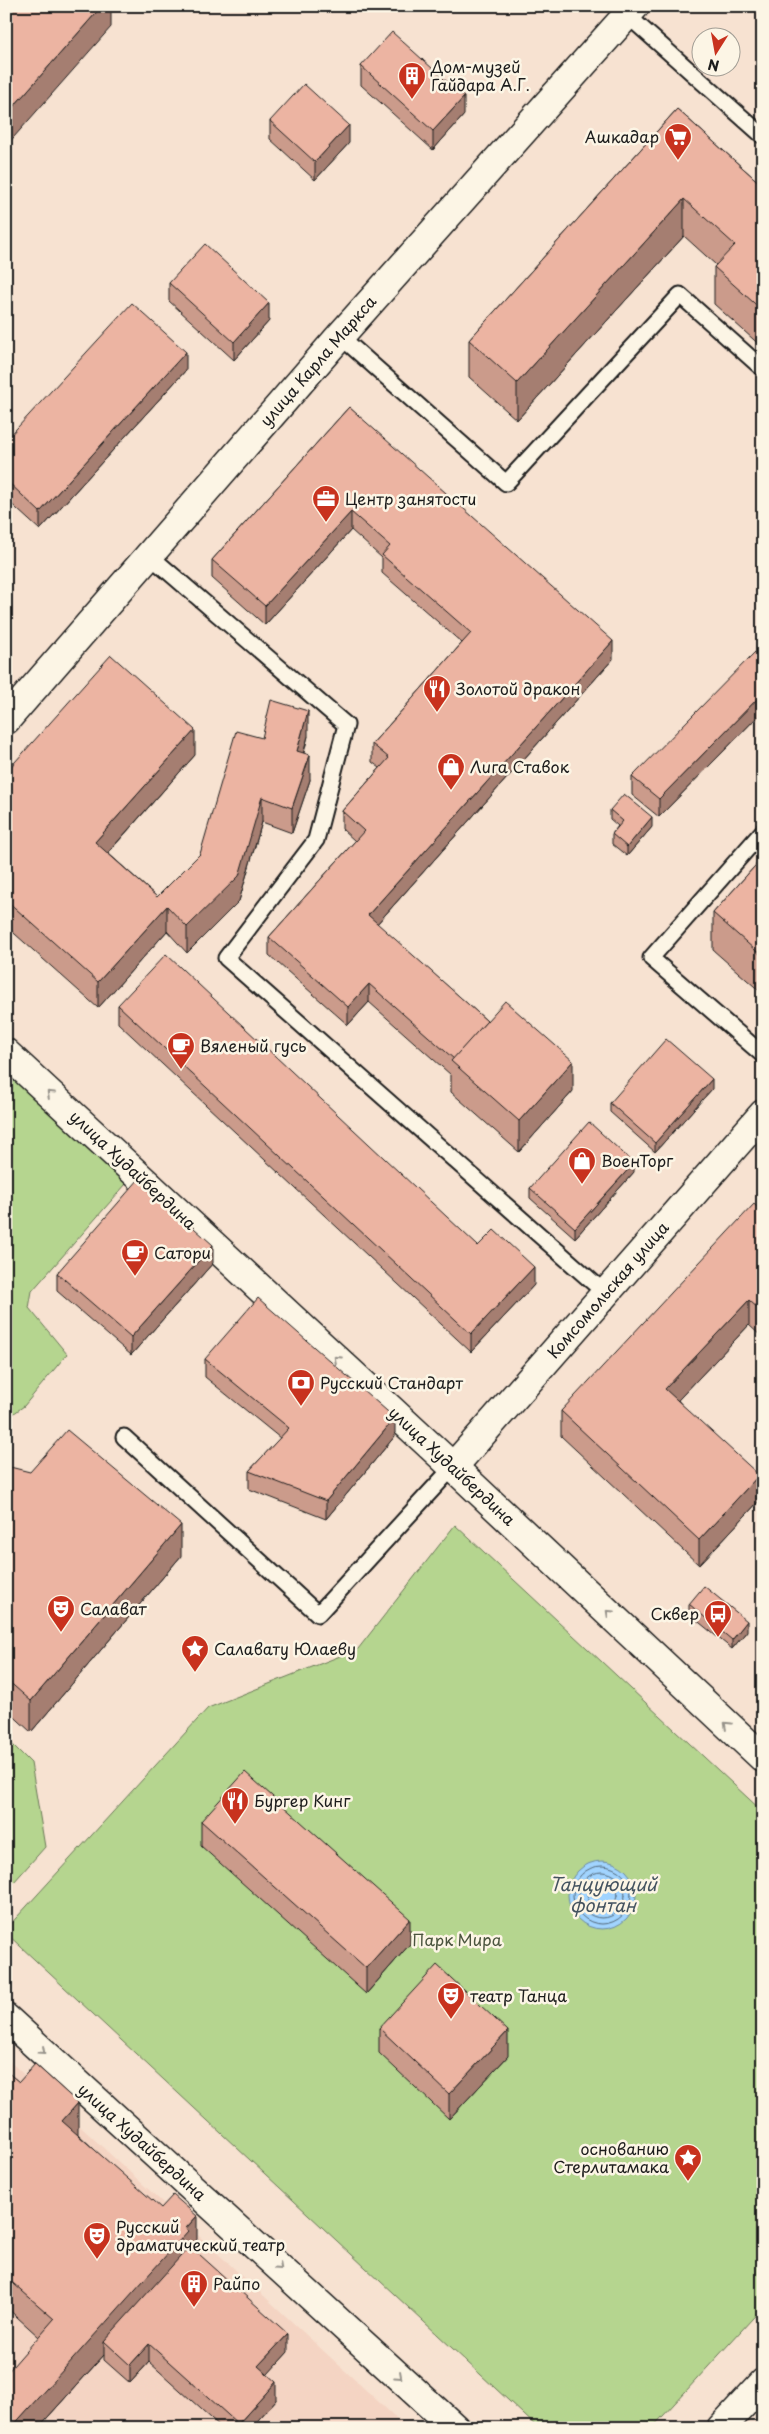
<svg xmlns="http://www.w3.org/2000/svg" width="769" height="2434" viewBox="0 0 769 2434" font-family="'Playpen Sans',sans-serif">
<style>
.built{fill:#f4d4c3}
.green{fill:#b5d58f;stroke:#687856}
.water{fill:#a1d4ff;stroke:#6c8aa4}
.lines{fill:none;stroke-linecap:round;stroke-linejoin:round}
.shore{stroke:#516677;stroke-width:1}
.service-casing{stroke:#1c1c1c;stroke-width:19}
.minor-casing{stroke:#1c1c1c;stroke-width:31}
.tertiary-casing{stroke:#1c1c1c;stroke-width:31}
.secondary-casing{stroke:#1c1c1c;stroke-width:31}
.service{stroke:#fcf5e5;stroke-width:15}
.minor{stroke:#fcf5e5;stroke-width:28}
.tertiary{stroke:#fcf5e5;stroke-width:28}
.secondary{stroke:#fcf5e5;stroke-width:28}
.wall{fill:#cb9b8b;stroke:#1c1c1c}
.shaded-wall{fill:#a57e71;stroke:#1c1c1c}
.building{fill:#ecb4a2;stroke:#1c1c1c}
.oneway{stroke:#97938b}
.labels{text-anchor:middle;stroke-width:5;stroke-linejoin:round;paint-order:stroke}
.poi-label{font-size:16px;fill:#1c1c1c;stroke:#fcf5e5;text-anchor:start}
.street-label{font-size:16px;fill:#1c1c1c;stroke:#fcf5e5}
.park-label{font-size:16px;fill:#4a543e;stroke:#fcf5e5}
.water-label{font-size:18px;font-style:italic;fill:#445360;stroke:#fcf5e5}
</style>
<rect width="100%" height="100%" fill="#f7e2d1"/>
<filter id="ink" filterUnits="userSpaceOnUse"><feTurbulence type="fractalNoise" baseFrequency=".02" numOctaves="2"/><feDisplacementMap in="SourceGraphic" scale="10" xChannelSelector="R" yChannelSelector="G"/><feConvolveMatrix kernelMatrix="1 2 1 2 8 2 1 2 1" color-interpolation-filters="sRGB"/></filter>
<g filter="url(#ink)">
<path class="built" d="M6 2058 407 2428H6Z"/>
<g class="green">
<path d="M6 1062 133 1176 32 1291 29 1308 67 1354 24 1406 6 1419Z"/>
<path d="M455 1525 763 1812V2307L652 2428H538L6 1933V1929L208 1708 358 1649Z"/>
<path d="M6 1738 31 1763 45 1847 6 1891Z"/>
</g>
<circle class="water" cx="602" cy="1895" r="34"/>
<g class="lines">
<g class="shore">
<circle cx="602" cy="1895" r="29"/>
<circle cx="602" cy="1895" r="23"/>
<circle cx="602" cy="1895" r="15"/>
</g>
<defs>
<g id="service">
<path d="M627 15 763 136"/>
<path d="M340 336 506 483 680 295 763 369"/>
<path d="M149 555 346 725 316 840 226 958 605 1293"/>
<path d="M763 831 651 958 763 1055"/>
<path d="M124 1437 318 1614 453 1467"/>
</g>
<path id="minor" d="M453 1467 763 1114"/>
<g id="tertiary">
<path d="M6 720 340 336 635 6"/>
<path d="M6 1053 453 1467 763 1758"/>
<path d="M6 2018 455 2428"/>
</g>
<path id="secondary" d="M721 2428 763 2383"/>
</defs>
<use href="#service" class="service-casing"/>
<use href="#minor" class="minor-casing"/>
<use href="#tertiary" class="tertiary-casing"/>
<use href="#secondary" class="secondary-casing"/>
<use href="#service" class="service"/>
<use href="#minor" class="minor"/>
<use href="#tertiary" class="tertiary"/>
<use href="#secondary" class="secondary"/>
</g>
<g class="wall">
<path d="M361 66 464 115 433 150 361 85Z"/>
<path d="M677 109 763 186V348L714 304V267L716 265 684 236 517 420 469 377V340Z"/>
<path d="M270 121 349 143 315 180 270 139Z"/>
<path d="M169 283 269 321 234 360 169 301Z"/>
<path d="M186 370 40 530 6 499V440Z"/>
<path d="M349 407 613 659 377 924 487 1021 573 1091 519 1152 451 1092V1075L369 1002 348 1025 269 955V937L355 841 342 829V811L380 768 372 762V744L462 643 382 573V558L351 530 265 625 212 578V560Z"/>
<path d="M763 659V711L659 817 632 795V777Z"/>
<path d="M308 736 304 753 310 780 292 833 262 822 239 901 187 953 167 931 98 1008 6 926V772L195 755 108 853 157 897 200 854 262 738Z"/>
<path d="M610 810 652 827 627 856 612 844V834L618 826 610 819Z"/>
<path d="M763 857V994L713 950V913Z"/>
<path d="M118 1005 478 1246 534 1285 471 1352 118 1023Z"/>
<path d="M712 1089 655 1152 610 1112V1103Z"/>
<path d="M634 1172 575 1238 530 1198V1188Z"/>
<path d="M763 1212V1338L749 1325 678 1400 759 1501 699 1565 561 1436V1411Z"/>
<path d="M213 1263 131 1355 57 1291V1273Z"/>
<path d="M205 1359 395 1436 326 1519 249 1489V1471L280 1438 205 1377Z"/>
<path d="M6 1466 181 1556 31 1732 6 1709Z"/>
<path d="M689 1604 747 1631 732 1649 689 1614Z"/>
<path d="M201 1821 410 1944 366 1994 201 1846Z"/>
<path d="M379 2028 508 2056 449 2119 379 2053Z"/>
<path d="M6 2071 78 2134 197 2247 194 2250 288 2352 267 2374 276 2400 251 2428H222L149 2362 130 2383 104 2360V2355L38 2428H6L39 2337 6 2307Z"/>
</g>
<g class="shaded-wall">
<path d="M102 6H111V27L6 146V115Z"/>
<path d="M464 97V115L433 150V131Z"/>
<path d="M349 125V143L315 180V162Z"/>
<path d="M684 199V236L517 420V383Z"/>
<path d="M269 303V321L234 360V342Z"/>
<path d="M186 352V370L40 530V512Z"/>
<path d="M351 512V530L265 625V606Z"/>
<path d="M613 641V659L368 934V915Z"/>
<path d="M763 693V711L659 817V799Z"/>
<path d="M308 711V736L297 776V751Z"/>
<path d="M195 730V755L95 867V842Z"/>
<path d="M310 755V780L292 833V808Z"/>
<path d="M262 797V822L239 901 187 953V927Z"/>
<path d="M652 817V827L627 856V847Z"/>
<path d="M167 906V931L98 1008V982Z"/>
<path d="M369 984V1002L348 1025V1007Z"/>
<path d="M573 1061V1091L519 1152V1121Z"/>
<path d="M712 1079V1089L655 1152V1143Z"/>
<path d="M634 1163V1172L575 1238V1228Z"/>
<path d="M213 1245V1263L131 1355V1337Z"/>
<path d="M534 1267V1285L471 1352V1334Z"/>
<path d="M749 1300V1325L665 1414V1389Z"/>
<path d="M395 1418V1436L326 1519V1501Z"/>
<path d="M759 1475V1501L699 1565V1540Z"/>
<path d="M181 1525V1556L31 1732V1701Z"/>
<path d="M747 1621V1631L732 1649V1640Z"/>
<path d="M410 1919V1944L366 1994V1968Z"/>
<path d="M508 2031V2056L449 2119V2094Z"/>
<path d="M78 2103V2134L62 2151V2121Z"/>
<path d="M197 2216V2247L104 2341V2355L38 2428H11Z"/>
<path d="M288 2334V2352L258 2385V2366Z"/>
<path d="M149 2344V2362L130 2383V2365Z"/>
<path d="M276 2382V2400L251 2428H238V2424Z"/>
</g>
<g class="building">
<path d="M6 6H102L6 115Z"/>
<path d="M392 32 464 97 433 131 361 66Z"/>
<path d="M304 84 349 125 315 162 270 121Z"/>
<path d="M677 109 763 186V311L714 267 735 245 684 199 517 383 469 340Z"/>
<path d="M205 244 269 303 234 342 169 283Z"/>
<path d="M132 303 186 352 40 512 6 480V440Z"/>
<path d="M349 407 613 641 368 915 487 1021 454 1059 369 984 348 1007 269 937 364 831 342 811 389 758 372 744 471 633 382 555 390 546 351 512 265 606 212 560Z"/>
<path d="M755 652 763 659V693L659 799 632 777Z"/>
<path d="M111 655 195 730 95 842 157 897 200 854 236 731 262 738 271 700 308 711 297 751 310 755 292 808 262 797 239 876 187 927 167 906 98 982 6 900V772Z"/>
<path d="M624 794 652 817 627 847 612 834 623 821 610 810Z"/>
<path d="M763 857V957L713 913Z"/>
<path d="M166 954 478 1246 494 1230 534 1267 471 1334 118 1005Z"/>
<path d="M505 1001 573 1061 519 1121 451 1061Z"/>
<path d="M666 1039 712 1079 655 1143 610 1103Z"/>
<path d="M589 1122 634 1163 575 1228 530 1188Z"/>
<path d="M139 1179 213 1245 131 1337 57 1273Z"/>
<path d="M754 1204 763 1212V1313L749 1300 665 1389 759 1475 699 1540 561 1411Z"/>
<path d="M258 1298 395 1418 326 1501 249 1471 289 1428 205 1359Z"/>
<path d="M67 1430 181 1525 31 1701 6 1679V1466L30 1472Z"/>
<path d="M704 1586 747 1621 732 1640 689 1604Z"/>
<path d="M245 1772 410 1919 366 1968 201 1821Z"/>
<path d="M437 1965 508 2031 449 2094 379 2028Z"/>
<path d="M35 2064 78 2103 62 2121 161 2208 173 2195 197 2216 186 2228 188 2231 11 2428H6V2374L54 2319 6 2277V2071L19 2082Z"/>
<path d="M190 2246 288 2334 258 2366 276 2382 238 2424 149 2344 130 2365 104 2341Z"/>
</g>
<defs><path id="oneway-chevron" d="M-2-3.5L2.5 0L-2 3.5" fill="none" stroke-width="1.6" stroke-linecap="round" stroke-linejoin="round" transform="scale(1.25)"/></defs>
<g class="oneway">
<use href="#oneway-chevron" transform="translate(50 1094) rotate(-137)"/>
<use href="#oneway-chevron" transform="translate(337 1359) rotate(-137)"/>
<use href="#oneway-chevron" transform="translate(609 1613) rotate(-137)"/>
<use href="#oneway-chevron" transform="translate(727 1725) rotate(-137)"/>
<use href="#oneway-chevron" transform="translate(42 2051) rotate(42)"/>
<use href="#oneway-chevron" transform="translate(279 2267) rotate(42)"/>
<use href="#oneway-chevron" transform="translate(399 2376) rotate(42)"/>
</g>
</g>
<defs>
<symbol id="building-pin" viewBox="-11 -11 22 30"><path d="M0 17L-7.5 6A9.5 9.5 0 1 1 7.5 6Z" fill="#c8321e" stroke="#fcf5e5"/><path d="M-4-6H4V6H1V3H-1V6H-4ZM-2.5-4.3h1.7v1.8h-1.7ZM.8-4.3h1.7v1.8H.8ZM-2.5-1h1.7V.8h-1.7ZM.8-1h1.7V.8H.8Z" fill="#fff"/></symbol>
<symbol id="supermarket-pin" viewBox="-11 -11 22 30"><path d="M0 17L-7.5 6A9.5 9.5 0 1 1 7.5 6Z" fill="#c8321e" stroke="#fcf5e5"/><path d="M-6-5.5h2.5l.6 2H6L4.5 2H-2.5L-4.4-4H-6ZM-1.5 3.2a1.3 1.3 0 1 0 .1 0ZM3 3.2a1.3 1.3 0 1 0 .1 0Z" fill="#fff"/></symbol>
<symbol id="office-pin" viewBox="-11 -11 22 30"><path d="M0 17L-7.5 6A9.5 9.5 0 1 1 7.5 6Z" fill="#c8321e" stroke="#fcf5e5"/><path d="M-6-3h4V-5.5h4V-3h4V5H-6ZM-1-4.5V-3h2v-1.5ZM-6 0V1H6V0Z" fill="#fff"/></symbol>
<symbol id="restaurant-pin" viewBox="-11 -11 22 30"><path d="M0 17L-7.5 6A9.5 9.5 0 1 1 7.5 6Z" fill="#c8321e" stroke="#fcf5e5"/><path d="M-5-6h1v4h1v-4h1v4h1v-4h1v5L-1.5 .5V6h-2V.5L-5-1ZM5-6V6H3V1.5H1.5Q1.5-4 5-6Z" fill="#fff"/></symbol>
<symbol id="shop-pin" viewBox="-11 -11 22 30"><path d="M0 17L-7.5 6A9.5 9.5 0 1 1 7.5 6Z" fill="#c8321e" stroke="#fcf5e5"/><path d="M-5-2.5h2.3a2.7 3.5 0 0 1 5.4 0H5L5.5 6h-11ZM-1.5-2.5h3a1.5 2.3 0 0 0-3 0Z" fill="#fff"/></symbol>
<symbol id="cafe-pin" viewBox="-11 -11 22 30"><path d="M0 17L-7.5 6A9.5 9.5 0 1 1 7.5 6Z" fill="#c8321e" stroke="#fcf5e5"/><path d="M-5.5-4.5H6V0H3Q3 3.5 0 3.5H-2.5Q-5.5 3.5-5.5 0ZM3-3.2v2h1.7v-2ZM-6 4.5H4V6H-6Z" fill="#fff"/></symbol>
<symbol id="bank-pin" viewBox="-11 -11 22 30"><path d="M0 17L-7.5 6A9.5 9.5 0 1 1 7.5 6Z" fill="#c8321e" stroke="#fcf5e5"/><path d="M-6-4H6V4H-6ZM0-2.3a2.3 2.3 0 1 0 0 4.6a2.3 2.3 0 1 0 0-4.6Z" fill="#fff"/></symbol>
<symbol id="theatre-pin" viewBox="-11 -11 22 30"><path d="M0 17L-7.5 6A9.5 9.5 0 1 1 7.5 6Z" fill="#c8321e" stroke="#fcf5e5"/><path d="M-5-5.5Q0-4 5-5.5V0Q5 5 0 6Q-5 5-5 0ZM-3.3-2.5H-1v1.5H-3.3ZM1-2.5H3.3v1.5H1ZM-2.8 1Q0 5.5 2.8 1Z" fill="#fff"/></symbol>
<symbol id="bus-pin" viewBox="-11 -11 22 30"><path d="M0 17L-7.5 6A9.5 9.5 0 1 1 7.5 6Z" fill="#c8321e" stroke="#fcf5e5"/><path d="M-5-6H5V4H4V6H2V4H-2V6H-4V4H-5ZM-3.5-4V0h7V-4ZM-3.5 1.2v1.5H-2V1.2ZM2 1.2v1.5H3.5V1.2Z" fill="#fff"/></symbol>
<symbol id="sight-pin" viewBox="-11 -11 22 30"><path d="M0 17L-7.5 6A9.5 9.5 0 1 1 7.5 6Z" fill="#c8321e" stroke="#fcf5e5"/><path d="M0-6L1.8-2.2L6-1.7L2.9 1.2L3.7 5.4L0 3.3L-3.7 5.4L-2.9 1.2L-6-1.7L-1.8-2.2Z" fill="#fff"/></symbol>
</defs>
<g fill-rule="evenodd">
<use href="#building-pin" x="396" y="60" width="32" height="43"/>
<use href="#supermarket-pin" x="662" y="121" width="32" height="43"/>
<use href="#office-pin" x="310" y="483" width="32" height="43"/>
<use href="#restaurant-pin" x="421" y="673" width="32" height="43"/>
<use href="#shop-pin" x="435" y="751" width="32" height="43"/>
<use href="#cafe-pin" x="165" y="1030" width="32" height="43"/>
<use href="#shop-pin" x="566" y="1145" width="32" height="43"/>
<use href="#cafe-pin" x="119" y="1237" width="32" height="43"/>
<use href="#bank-pin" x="285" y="1367" width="32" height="43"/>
<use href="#theatre-pin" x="45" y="1593" width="32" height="43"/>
<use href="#bus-pin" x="702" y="1598" width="32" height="43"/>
<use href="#sight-pin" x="179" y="1633" width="32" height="43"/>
<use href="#restaurant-pin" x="219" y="1785" width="32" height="43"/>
<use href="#theatre-pin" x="435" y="1980" width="32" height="43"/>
<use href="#sight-pin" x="672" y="2142" width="32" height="43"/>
<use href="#theatre-pin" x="81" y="2220" width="32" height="43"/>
<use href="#building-pin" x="178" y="2268" width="32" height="43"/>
</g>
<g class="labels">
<g class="poi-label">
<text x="431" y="73">Дом-музей<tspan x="431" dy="18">Гайдара А.Г.</tspan></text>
<text x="659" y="143" text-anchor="end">Ашкадар</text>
<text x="345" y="505">Центр занятости</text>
<text x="456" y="695">Золотой дракон</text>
<text x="470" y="773">Лига Ставок</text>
<text x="200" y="1052">Вяленый гусь</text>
<text x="601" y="1167">ВоенТорг</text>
<text x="154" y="1259">Сатори</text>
<text x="320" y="1389">Русский Стандарт</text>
<text x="80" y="1615">Салават</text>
<text x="699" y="1620" text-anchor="end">Сквер</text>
<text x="214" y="1655">Салавату Юлаеву</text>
<text x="254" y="1807">Бургер Кинг</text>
<text x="470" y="2002">театр Танца</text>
<text x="669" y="2155" text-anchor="end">основанию<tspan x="669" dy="18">Стерлитамака</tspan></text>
<text x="116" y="2233">Русский<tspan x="116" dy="18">драматический театр</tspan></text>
<text x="213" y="2290">Райпо</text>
</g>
<g class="street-label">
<text transform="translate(318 361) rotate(-49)" y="6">улица Карла Маркса</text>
<text transform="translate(133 1170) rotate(43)" y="6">улица Худайбердина</text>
<text transform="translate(608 1290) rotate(-49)" y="6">Комсомольская улица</text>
<text transform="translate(452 1466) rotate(43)" y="6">улица Худайбердина</text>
<text transform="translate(142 2142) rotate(42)" y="6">улица Худайбердина</text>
</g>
<g class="park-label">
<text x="457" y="1946">Парк Мира</text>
</g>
<g class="water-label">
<text x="603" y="1891">Танцующий<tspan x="603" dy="21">фонтан</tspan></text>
</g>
</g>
<rect width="769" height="2434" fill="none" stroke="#fcf5e5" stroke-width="25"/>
<rect x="12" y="12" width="744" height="2409" fill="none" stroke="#1c1c1c" stroke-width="2" filter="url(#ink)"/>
<g transform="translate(716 52) rotate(191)"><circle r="24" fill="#fcf5e5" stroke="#a29e95"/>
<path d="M0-4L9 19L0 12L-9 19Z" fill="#c8321e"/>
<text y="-8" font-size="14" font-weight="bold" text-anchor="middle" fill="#1c1c1c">N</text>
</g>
</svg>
